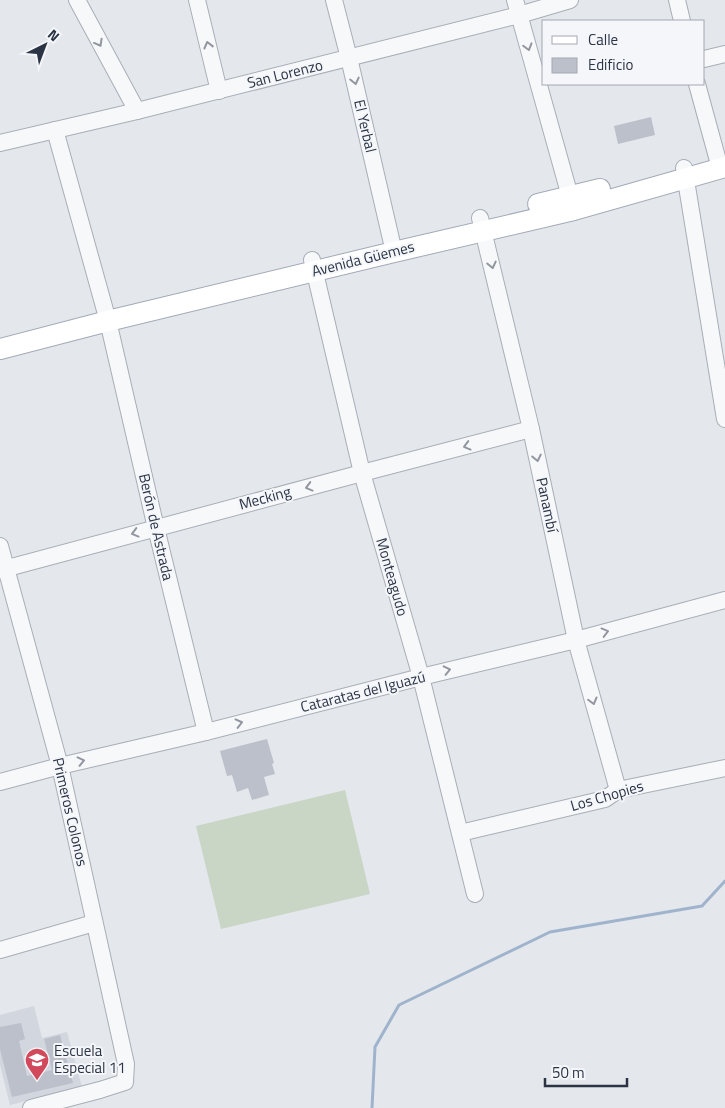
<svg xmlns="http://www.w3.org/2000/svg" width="725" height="1108" viewBox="0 0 725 1108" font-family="'Titillium Web',sans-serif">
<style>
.built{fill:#d2d6de}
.grass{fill:#c9d6c5}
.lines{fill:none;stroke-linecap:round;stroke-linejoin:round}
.stream{stroke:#9fb4cc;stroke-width:3}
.building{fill:#bbc0ca}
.minor-casing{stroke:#a9aeb7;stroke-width:18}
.major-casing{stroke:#a3abb8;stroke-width:22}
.minor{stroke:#f7f8fa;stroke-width:16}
.major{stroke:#fff;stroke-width:20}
.oneway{stroke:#9196a0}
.labels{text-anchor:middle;stroke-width:4;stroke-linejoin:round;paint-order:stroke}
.street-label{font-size:15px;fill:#2b3445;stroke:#f4f6f9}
.poi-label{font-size:15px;fill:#2b3445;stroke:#f4f6f9;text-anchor:start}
</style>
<rect width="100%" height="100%" fill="#e4e7ec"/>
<path class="built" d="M34 1006 42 1038 67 1032 82 1087 10 1105 0 1065V1015Z"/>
<path class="grass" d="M345 790 370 894 221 929 196 826Z"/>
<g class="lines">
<path class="stream" d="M372 1108 375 1047 399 1005 550 932 702 906 725 881"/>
</g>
<g class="building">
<path d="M651 117 655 135 618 144 614 126Z"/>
<path d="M267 739 274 763 272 764 275 774 264 777 269 795 252 800 248 788 237 792 232 775 227 776 220 751Z"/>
<path d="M21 1023 25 1039 19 1041 27 1076 52 1070 44 1039 60 1035 73 1083 12 1097 0 1049V1027Z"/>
</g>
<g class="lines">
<defs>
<g id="minor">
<path d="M77 0 137 111"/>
<path d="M197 0 219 91"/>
<path d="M334 0 349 58 394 252"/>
<path d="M515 0 573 207"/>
<path d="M677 0 682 21"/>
<path d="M704 59 725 54"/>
<path d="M697 84 720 168"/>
<path d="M55 130 108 321 156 528 206 732"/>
<path d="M0 143 137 111 519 15 570 0"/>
<path d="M684 168 725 419"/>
<path d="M480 218 531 429 576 640 618 790"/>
<path d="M312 260 362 473 421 677 475 894"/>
<path d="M0 546 60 766 126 1064 125 1082 100 1090 31 1108"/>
<path d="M0 570 362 473 531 429"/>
<path d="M0 782 60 766 206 732 421 677 576 640 725 600"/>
<path d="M460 833 605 799 618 790 725 768"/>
<path d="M0 950 94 923"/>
</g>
<g id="major">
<path d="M538 204 600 189"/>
<path d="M0 349 108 321 394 252 574 210 725 167"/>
</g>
</defs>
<use href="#minor" class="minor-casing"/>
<use href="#major" class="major-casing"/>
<use href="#minor" class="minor"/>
<use href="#major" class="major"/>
</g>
<defs><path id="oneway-chevron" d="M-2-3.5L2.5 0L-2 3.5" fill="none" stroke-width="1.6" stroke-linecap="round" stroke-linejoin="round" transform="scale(1.25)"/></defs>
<g class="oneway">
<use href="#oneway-chevron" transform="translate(99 43) rotate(61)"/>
<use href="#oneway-chevron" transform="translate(208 45) rotate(-104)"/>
<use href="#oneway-chevron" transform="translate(528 47) rotate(74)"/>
<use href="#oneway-chevron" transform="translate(355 81) rotate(77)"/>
<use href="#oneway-chevron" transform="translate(492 265) rotate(77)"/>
<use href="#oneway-chevron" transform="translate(467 446) rotate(165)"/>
<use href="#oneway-chevron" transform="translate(537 458) rotate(78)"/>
<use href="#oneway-chevron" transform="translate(309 487) rotate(165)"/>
<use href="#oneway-chevron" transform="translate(135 533) rotate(165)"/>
<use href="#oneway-chevron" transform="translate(605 632) rotate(-15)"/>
<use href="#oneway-chevron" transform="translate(447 670) rotate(-13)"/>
<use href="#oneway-chevron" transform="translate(593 701) rotate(75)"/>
<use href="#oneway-chevron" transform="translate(239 723) rotate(-14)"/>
<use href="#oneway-chevron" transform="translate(81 761) rotate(-13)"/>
</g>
<defs>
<symbol id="school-pin" viewBox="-11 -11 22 30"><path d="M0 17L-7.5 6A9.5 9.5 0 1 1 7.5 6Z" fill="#d1495b" stroke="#f4f6f9"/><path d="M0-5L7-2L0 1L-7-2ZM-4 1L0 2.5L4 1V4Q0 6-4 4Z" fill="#fff"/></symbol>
</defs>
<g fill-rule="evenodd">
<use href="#school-pin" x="23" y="1046" width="28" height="38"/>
</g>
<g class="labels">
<g class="street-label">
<text transform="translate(285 74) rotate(-14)" y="5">San Lorenzo</text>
<text transform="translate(365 126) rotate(77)" y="5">El Yerbal</text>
<text transform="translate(363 259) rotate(-14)" y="5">Avenida Güemes</text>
<text transform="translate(265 498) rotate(-15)" y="5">Mecking</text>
<text transform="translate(547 505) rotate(78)" y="5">Panambí</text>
<text transform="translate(156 527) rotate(77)" y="5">Berón de Astrada</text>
<text transform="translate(392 577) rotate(74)" y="5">Monteagudo</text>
<text transform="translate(363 692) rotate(-14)" y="5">Cataratas del Iguazú</text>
<text transform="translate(607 796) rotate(-16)" y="5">Los Chopies</text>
<text transform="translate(70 812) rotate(77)" y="5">Primeros Colonos</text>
</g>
<g class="poi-label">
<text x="54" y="1056">Escuela<tspan x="54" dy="17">Especial 11</tspan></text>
</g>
</g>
<rect x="542" y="20" width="162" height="65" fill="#f4f6f9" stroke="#a4a8b1"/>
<rect x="552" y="36" width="25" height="8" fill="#ffffff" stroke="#a4a8b1"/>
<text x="588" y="45" font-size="15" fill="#2b3445">Calle</text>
<rect x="552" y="58" width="25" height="15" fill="#bbc0ca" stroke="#a4a8b1"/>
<text x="588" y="70" font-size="15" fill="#2b3445">Edificio</text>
<g transform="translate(45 45) rotate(42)" stroke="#f4f6f9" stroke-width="4" paint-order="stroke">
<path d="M0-4L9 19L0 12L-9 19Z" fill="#2b3445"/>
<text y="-8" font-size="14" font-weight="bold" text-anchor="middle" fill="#2b3445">N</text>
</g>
<path d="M545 1078v8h82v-8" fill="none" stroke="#2b3445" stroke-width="2.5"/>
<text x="552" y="1078" font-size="15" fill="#2b3445" stroke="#f4f6f9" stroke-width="4" paint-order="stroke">50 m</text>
</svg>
